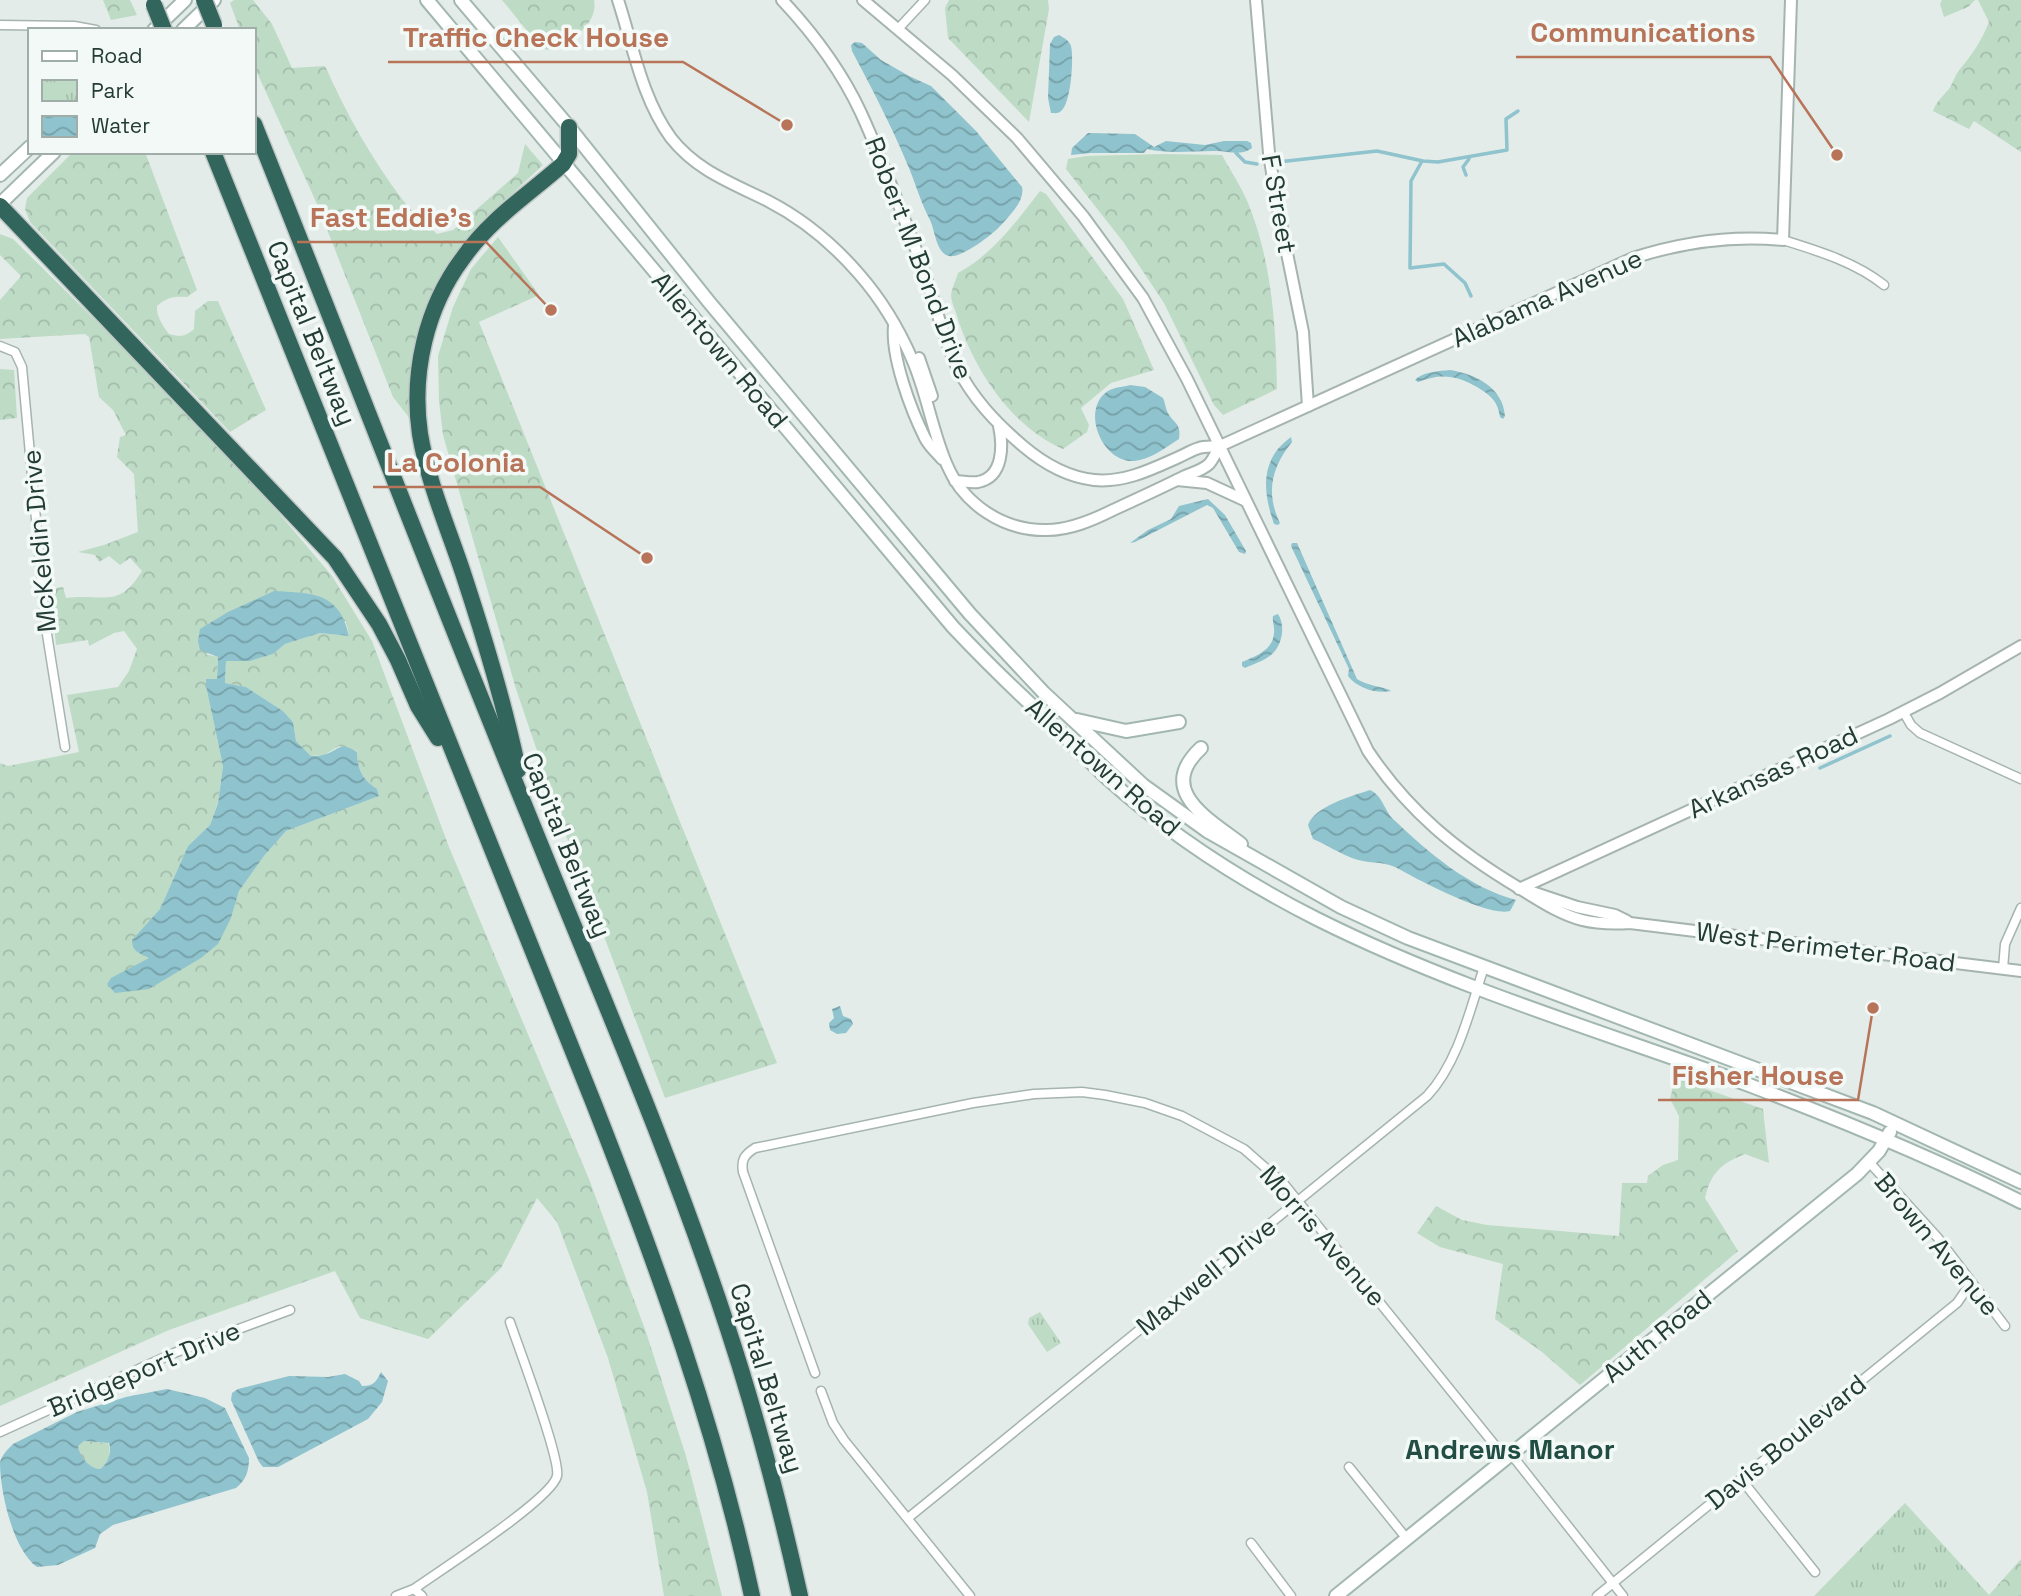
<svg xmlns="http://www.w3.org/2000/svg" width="2021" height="1596" viewBox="0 0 2021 1596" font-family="'Space Grotesk',sans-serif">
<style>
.forest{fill:url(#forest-crowns);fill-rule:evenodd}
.park{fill:url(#park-tufts)}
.water{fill:url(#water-waves);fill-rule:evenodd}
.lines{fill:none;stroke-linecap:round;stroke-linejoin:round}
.stream{stroke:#8fc3cd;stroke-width:3.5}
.minor-casing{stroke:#a6b4af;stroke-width:11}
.tertiary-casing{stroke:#a6b4af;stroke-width:14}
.secondary-casing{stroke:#a2b7b0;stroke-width:16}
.motorway-casing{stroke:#c2c8c7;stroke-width:19}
.minor{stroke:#fff;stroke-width:8}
.tertiary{stroke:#fff;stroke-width:10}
.secondary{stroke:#fff;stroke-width:12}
.motorway{stroke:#32665c;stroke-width:16}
.motorway-bridge-casing{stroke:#c2c8c7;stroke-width:19;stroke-linecap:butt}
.motorway-bridge{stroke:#32665c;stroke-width:16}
.labels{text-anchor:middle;stroke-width:7;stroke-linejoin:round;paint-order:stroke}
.street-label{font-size:26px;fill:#243c36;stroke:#f3f9f6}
.neighbourhood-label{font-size:28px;font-weight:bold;fill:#214d42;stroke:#f3f9f6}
.leader{fill:none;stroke:#b77459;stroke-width:2.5}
.callout-dot{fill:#b77459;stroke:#f3f9f6;stroke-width:2.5}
.callout-label{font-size:28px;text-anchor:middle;font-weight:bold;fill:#b77459;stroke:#f3f9f6;stroke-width:7;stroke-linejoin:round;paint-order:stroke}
</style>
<defs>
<pattern id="forest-crowns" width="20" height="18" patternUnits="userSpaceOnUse" patternTransform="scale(1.75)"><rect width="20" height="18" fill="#bedbc6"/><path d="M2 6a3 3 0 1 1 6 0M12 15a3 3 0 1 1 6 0" fill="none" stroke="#a3bdab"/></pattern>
<pattern id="park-tufts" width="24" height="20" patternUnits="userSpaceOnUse" patternTransform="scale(1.75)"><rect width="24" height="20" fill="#bedbc6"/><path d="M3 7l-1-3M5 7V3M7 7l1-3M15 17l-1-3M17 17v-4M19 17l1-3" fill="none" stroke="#a3bdab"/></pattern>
<pattern id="water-waves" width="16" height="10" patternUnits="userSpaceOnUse" patternTransform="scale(1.75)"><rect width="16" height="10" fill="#8fc3cd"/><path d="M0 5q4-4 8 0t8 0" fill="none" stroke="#75a0a7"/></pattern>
</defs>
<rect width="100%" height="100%" fill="#e3ece8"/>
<g class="forest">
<path d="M103 0H130L137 15 111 20Z"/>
<path d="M234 0H253L272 24 292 68 325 66C346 113 371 158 402 199 412 212 425 223 437 234L453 230 518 173 525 144 543 165 476 227 452 260 411 420 393 397 317 204 254 66V30H240L230 3Z"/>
<path d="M502 0H594C599 25 568 44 547 50L537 43Z"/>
<path d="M949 0H1048L1049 9 1029 122 948 38 945 8Z"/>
<path d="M1942 0H1975L1968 7 1944 17 1940 4Z"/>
<path d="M1978 0H2021V152L1974 121 1969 129 1933 111C1936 102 1943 96 1949 89 1953 83 1955 75 1960 69 1972 55 1982 40 1989 22Z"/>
<path d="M73 152H145L197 290 187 297C174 296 167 297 157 306 156 316 163 326 169 334 180 337 185 337 194 329L195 311 208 301H218L266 410 230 432 30 222 25 209 27 198Z"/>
<path d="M1162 154 1222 155C1230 170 1241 186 1248 203 1272 262 1276 326 1277 389L1223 415 1214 405 1164 303 1124 243 1066 169 1068 159 1087 156Z"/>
<path d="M1040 191 1046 194 1123 299 1154 370 1111 383 1081 408 1089 425 1087 432 1063 449C1011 427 973 368 957 316 955 309 951 301 951 295 952 288 956 280 958 273 993 254 1016 222 1040 191Z"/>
<path d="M0 234 13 239 153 377 278 512 332 576 372 641 449 847 589 1179 646 1332 686 1456 722 1596H664L647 1492 608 1358 557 1222 537 1198 501 1268 428 1339 360 1318 335 1271 169 1330 0 1406V763L8 766 79 752 67 695 118 687 129 671 137 649 124 631 114 633 89 646 88 640 56 645 51 589 63 587 66 598C104 593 118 610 142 571L130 558 120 565 109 556 99 562 95 555 78 552 104 545 138 532 134 474 117 457 120 437 126 435 113 410 99 397 89 337 85 334 0 339V300L21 276 0 255ZM346 621 349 636 320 633 285 644 273 654 250 661H226L225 683 246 687 283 711 293 722 296 741 311 756 324 755 339 746 357 751C358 770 361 778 377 789L379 796 286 831 264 856 239 891 231 918 107 984 112 978 150 958 132 940 160 909 188 846 210 825 218 802 223 766 206 686V679L217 680 218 657 205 654Z"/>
<path d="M498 237 539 295 479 322 777 1063 665 1098 564 830 516 689 443 435 439 401 438 356 453 307 471 269Z"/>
<path d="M0 369 14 370 17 418 0 420Z"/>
<path d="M1675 1078 1763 1109 1769 1163 1745 1154C1722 1163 1711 1172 1705 1198L1738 1251 1580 1385 1542 1352 1495 1319 1503 1264 1440 1247 1417 1233 1436 1206 1462 1220 1487 1225 1619 1236 1622 1183H1647L1648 1176 1663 1165 1678 1160 1679 1116 1670 1099Z"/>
<path d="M84 1441 108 1443C112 1453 108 1463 100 1469 89 1469 79 1456 77 1446Z"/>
<path d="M2021 1559V1596H1990L1989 1595Z"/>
</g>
<g class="park">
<path d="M1040 1312 1061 1343 1047 1352 1028 1324 1029 1318Z"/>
<path d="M1905 1503 1990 1596H1814L1817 1593Z"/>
</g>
<g class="water">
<path d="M1059 35C1064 38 1069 40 1071 46 1074 58 1071 104 1061 111 1058 114 1055 113 1051 113L1048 98 1050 44 1054 37Z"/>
<path d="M855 42 862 43 881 60 909 76 931 86 976 131 1022 187C1025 200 1011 214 1003 223 995 233 961 259 949 256 936 253 935 230 930 220 920 201 915 181 906 161 890 123 871 87 852 51L851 45Z"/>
<path d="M1088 133 1135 134 1154 147 1166 141 1205 145 1224 141H1247L1251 143 1252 148C1240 157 1227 150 1214 151 1191 151 1169 154 1147 149L1144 153H1091L1071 155 1072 148Z"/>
<path d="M1450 370C1475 374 1503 387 1505 416L1503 419 1500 417C1498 401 1490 395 1477 387 1457 375 1440 373 1418 382L1415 380C1422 372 1439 371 1450 370Z"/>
<path d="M1130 385 1145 387 1163 398C1165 402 1165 406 1167 411 1172 423 1182 422 1179 439 1166 447 1150 460 1134 461 1102 463 1080 409 1108 391 1114 387 1124 387 1130 385Z"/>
<path d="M1291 437 1292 442C1272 467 1265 492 1280 523L1278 525 1274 524C1263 492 1259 460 1291 437Z"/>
<path d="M1208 499 1225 515 1246 551 1245 554 1239 552 1213 508 1207 505 1135 542 1130 543 1148 530 1171 519 1179 506Z"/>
<path d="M1292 543H1297L1357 679C1367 686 1386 687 1391 691 1376 694 1357 688 1348 676L1349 669 1291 546Z"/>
<path d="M274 591C312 593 340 592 349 636L320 633 285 644 273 654 250 661H226L225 683 246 687 283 711 293 722 296 741 311 756C315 756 319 756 323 755 340 751 338 740 357 752 358 770 361 778 377 789L379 796 286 831 264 856 239 891 231 918 218 944 201 958 149 989 115 993 107 984 111 978 149 958C140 953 132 952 132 940L160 909 188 846 210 825 218 803 223 766 206 686V679H217L218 657 200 650 198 641 200 629 228 612Z"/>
<path d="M1278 614C1286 626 1282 646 1271 655 1264 661 1253 664 1245 668L1242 666V662C1256 656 1273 650 1274 633 1275 627 1272 622 1273 616Z"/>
<path d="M1370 790C1383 796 1384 810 1393 819 1429 853 1468 887 1516 900L1510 911C1487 917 1417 879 1395 867 1383 861 1366 864 1352 858 1339 853 1327 845 1313 839L1308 825C1315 806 1352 796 1370 790Z"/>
<path d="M840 1006 843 1016 851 1019 853 1024 846 1033 837 1034 830 1030 829 1023 834 1018 832 1009Z"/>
<path d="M381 1372 388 1381 382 1402 368 1419 278 1467H263L259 1462 231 1400 232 1393 238 1389 289 1376 328 1377 345 1374 359 1381 362 1386C374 1386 376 1382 381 1372Z"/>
<path d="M167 1389 205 1398 225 1408 249 1458C249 1471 246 1480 236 1488L113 1525 100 1534 95 1548 58 1565 37 1567C13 1550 0 1492 0 1462 2 1455 8 1449 13 1444L77 1412 126 1397ZM84 1441 109 1443C112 1453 108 1463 100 1469 90 1469 79 1456 78 1446Z"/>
</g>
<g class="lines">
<g class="stream">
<path d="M1236 153 1245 162 1257 164"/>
<path d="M1422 161 1411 181 1410 268 1444 264 1465 283 1471 296"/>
<path d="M1278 162 1377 151 1423 161 1438 162 1507 150 1506 119 1518 111"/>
<path d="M1466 175 1463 167 1469 159"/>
<path d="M1820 768 1890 736"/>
</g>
<defs>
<g id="minor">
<path d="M0 25 74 26 96 30"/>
<path d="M898 29 925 0"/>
<path d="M1783 240C1818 251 1855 262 1884 285"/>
<path d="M0 346 15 352 22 367 46 628 65 747"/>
<path d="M1903 711 1911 725 1920 733 2021 779"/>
<path d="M2003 969 2005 944 2021 908"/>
<path d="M1869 1162 1938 1238 2005 1326"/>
<path d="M815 1373 743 1172C741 1160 744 1155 755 1148L973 1103 1034 1094 1082 1092 1105 1095 1145 1103 1182 1116 1244 1149 1284 1184 1506 1459"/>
<path d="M821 1391 833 1423 844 1440 970 1596"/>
<path d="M0 1432 174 1353 290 1310"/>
<path d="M1511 1454 1623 1596"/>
<path d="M1349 1467 1407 1539"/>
<path d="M1741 1479 1815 1572"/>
<path d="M908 1518 1427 1096C1458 1063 1470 1010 1484 967"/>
<path d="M1251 1543 1291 1596"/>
<path d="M414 1589 422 1596"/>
<path d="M396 1596 414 1589C439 1571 552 1499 557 1476 561 1459 518 1346 510 1322"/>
<path d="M1597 1596 1957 1303 1971 1283"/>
</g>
<g id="tertiary">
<path d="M618 0C633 46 642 99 671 138 697 171 732 183 768 201 803 219 833 244 859 274 880 298 899 329 912 359 927 393 932 431 947 465 964 505 1004 531 1047 530 1070 530 1093 520 1113 510 1137 499 1161 488 1185 476 1192 473 1203 470 1209 464 1213 460 1216 452 1220 446"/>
<path d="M782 0C813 33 842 72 861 113 883 161 901 211 920 260 933 295 941 332 956 365 972 398 996 423 1023 446 1043 463 1068 477 1094 480 1125 483 1152 469 1179 457 1186 454 1192 450 1199 448 1205 446 1213 447 1220 446L1633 258C1682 242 1732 235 1783 240L1791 0"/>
<path d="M863 0 952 75 1017 138 1083 216 1143 298 1187 379 1368 751C1409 812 1457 851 1519 888 1539 900 1559 914 1582 920 1598 924 1614 924 1630 923L2021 971"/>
<path d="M1256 0 1269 153 1276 199 1303 332 1308 406"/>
<path d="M894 326C891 357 911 410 925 438 929 446 936 452 942 459"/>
<path d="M919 358 932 396"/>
<path d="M1177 480 1207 483 1246 501"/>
<path d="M955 481C962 481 971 483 978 482 1004 477 1003 445 999 426"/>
<path d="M1519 889 1889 719 1940 693 2021 646"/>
<path d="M1532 892 1577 907 1615 915 1627 921"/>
</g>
<g id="secondary">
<path d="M427 0 953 627C985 661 1019 694 1054 726 1072 743 1089 761 1107 778 1169 834 1242 881 1317 919 1455 988 1604 1032 1749 1085 1841 1120 1932 1157 2021 1202"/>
<path d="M461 0 569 127 709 302 970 614 1044 693 1143 785 1207 831 1341 907 1408 938 1873 1113 2021 1182"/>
<path d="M154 30 185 0"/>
<path d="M183 30 214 0"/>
<path d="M0 175 30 147"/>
<path d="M0 204 54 152"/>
<path d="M1077 720 1126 731 1179 722"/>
<path d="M1201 748C1155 791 1209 819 1241 844"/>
<path d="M1336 1596 1857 1174 1879 1151 1890 1132"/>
</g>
<g id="motorway">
<path d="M254 124C346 354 434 585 528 814 597 985 671 1154 728 1329 757 1417 780 1506 800 1596"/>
<path d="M213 152 594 1104C657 1265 716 1427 752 1596"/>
<path d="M0 206 335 558 379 624 398 660 418 706 438 738"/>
<path d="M518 770C505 705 485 640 464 576 449 530 428 483 420 434 411 373 426 307 463 258 490 219 528 195 563 164L569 154V127"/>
</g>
</defs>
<use href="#minor" class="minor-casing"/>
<use href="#tertiary" class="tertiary-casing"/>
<use href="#secondary" class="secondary-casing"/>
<use href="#motorway" class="motorway-casing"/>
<use href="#minor" class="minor"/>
<use href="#tertiary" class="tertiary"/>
<use href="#secondary" class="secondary"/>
<use href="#motorway" class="motorway"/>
<defs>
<g id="motorway-bridge">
<path d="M204 0 214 25"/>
<path d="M154 5 164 30"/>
</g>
</defs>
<use href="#motorway-bridge" class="motorway-bridge-casing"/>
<use href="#motorway-bridge" class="motorway-bridge"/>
</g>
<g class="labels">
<g class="street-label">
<text transform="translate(1279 204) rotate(80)" y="9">F Street</text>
<text transform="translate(919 258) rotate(69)" y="9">Robert M Bond Drive</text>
<text transform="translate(1547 298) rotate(-24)" y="9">Alabama Avenue</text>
<text transform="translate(312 333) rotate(68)" y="9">Capital Beltway</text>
<text transform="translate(720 350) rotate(50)" y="9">Allentown Road</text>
<text transform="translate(39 541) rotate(-95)" y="9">McKeldin Drive</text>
<text transform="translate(1103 767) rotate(41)" y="9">Allentown Road</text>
<text transform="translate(1773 772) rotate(-25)" y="9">Arkansas Road</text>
<text transform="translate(567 845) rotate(68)" y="9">Capital Beltway</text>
<text transform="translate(1826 947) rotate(7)" y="9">West Perimeter Road</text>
<text transform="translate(1323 1236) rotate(49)" y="9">Morris Avenue</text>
<text transform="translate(1937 1244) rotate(50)" y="9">Brown Avenue</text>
<text transform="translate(1206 1276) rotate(-39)" y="9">Maxwell Drive</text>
<text transform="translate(1657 1336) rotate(-39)" y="9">Auth Road</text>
<text transform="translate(144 1369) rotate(-23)" y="9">Bridgeport Drive</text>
<text transform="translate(767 1378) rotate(73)" y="9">Capital Beltway</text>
<text transform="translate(1786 1442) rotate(-39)" y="9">Davis Boulevard</text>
</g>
<g class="neighbourhood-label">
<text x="1510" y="1459">Andrews Manor</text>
</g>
</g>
<path class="leader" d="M1837 155L1770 57H1516M787 125L683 62H388M551 310L486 242H297M647 558L540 487H373M1873 1008L1858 1100H1658"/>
<g class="callout-dot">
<circle cx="1837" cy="155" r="7"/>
<circle cx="787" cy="125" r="7"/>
<circle cx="551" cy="310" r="7"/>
<circle cx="647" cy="558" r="7"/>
<circle cx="1873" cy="1008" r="7"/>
</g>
<g class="callout-label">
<text x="1643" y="42">Communications</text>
<text x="536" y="47">Traffic Check House</text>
<text x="391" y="227">Fast Eddie's</text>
<text x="456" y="472">La Colonia</text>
<text x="1758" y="1085">Fisher House</text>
</g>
<rect x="28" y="28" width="228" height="126" fill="#f3f9f6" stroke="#a0ada9" stroke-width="2"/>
<rect x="42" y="51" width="35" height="10" fill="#ffffff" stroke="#a0ada9" stroke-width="2"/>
<text x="91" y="63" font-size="21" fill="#243c36">Road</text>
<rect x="42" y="80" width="35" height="21" fill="url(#park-tufts)" stroke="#a0ada9" stroke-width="2"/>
<text x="91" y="98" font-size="21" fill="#243c36">Park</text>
<rect x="42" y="116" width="35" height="21" fill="url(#water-waves)" stroke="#a0ada9" stroke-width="2"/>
<text x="91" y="133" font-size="21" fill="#243c36">Water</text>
</svg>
